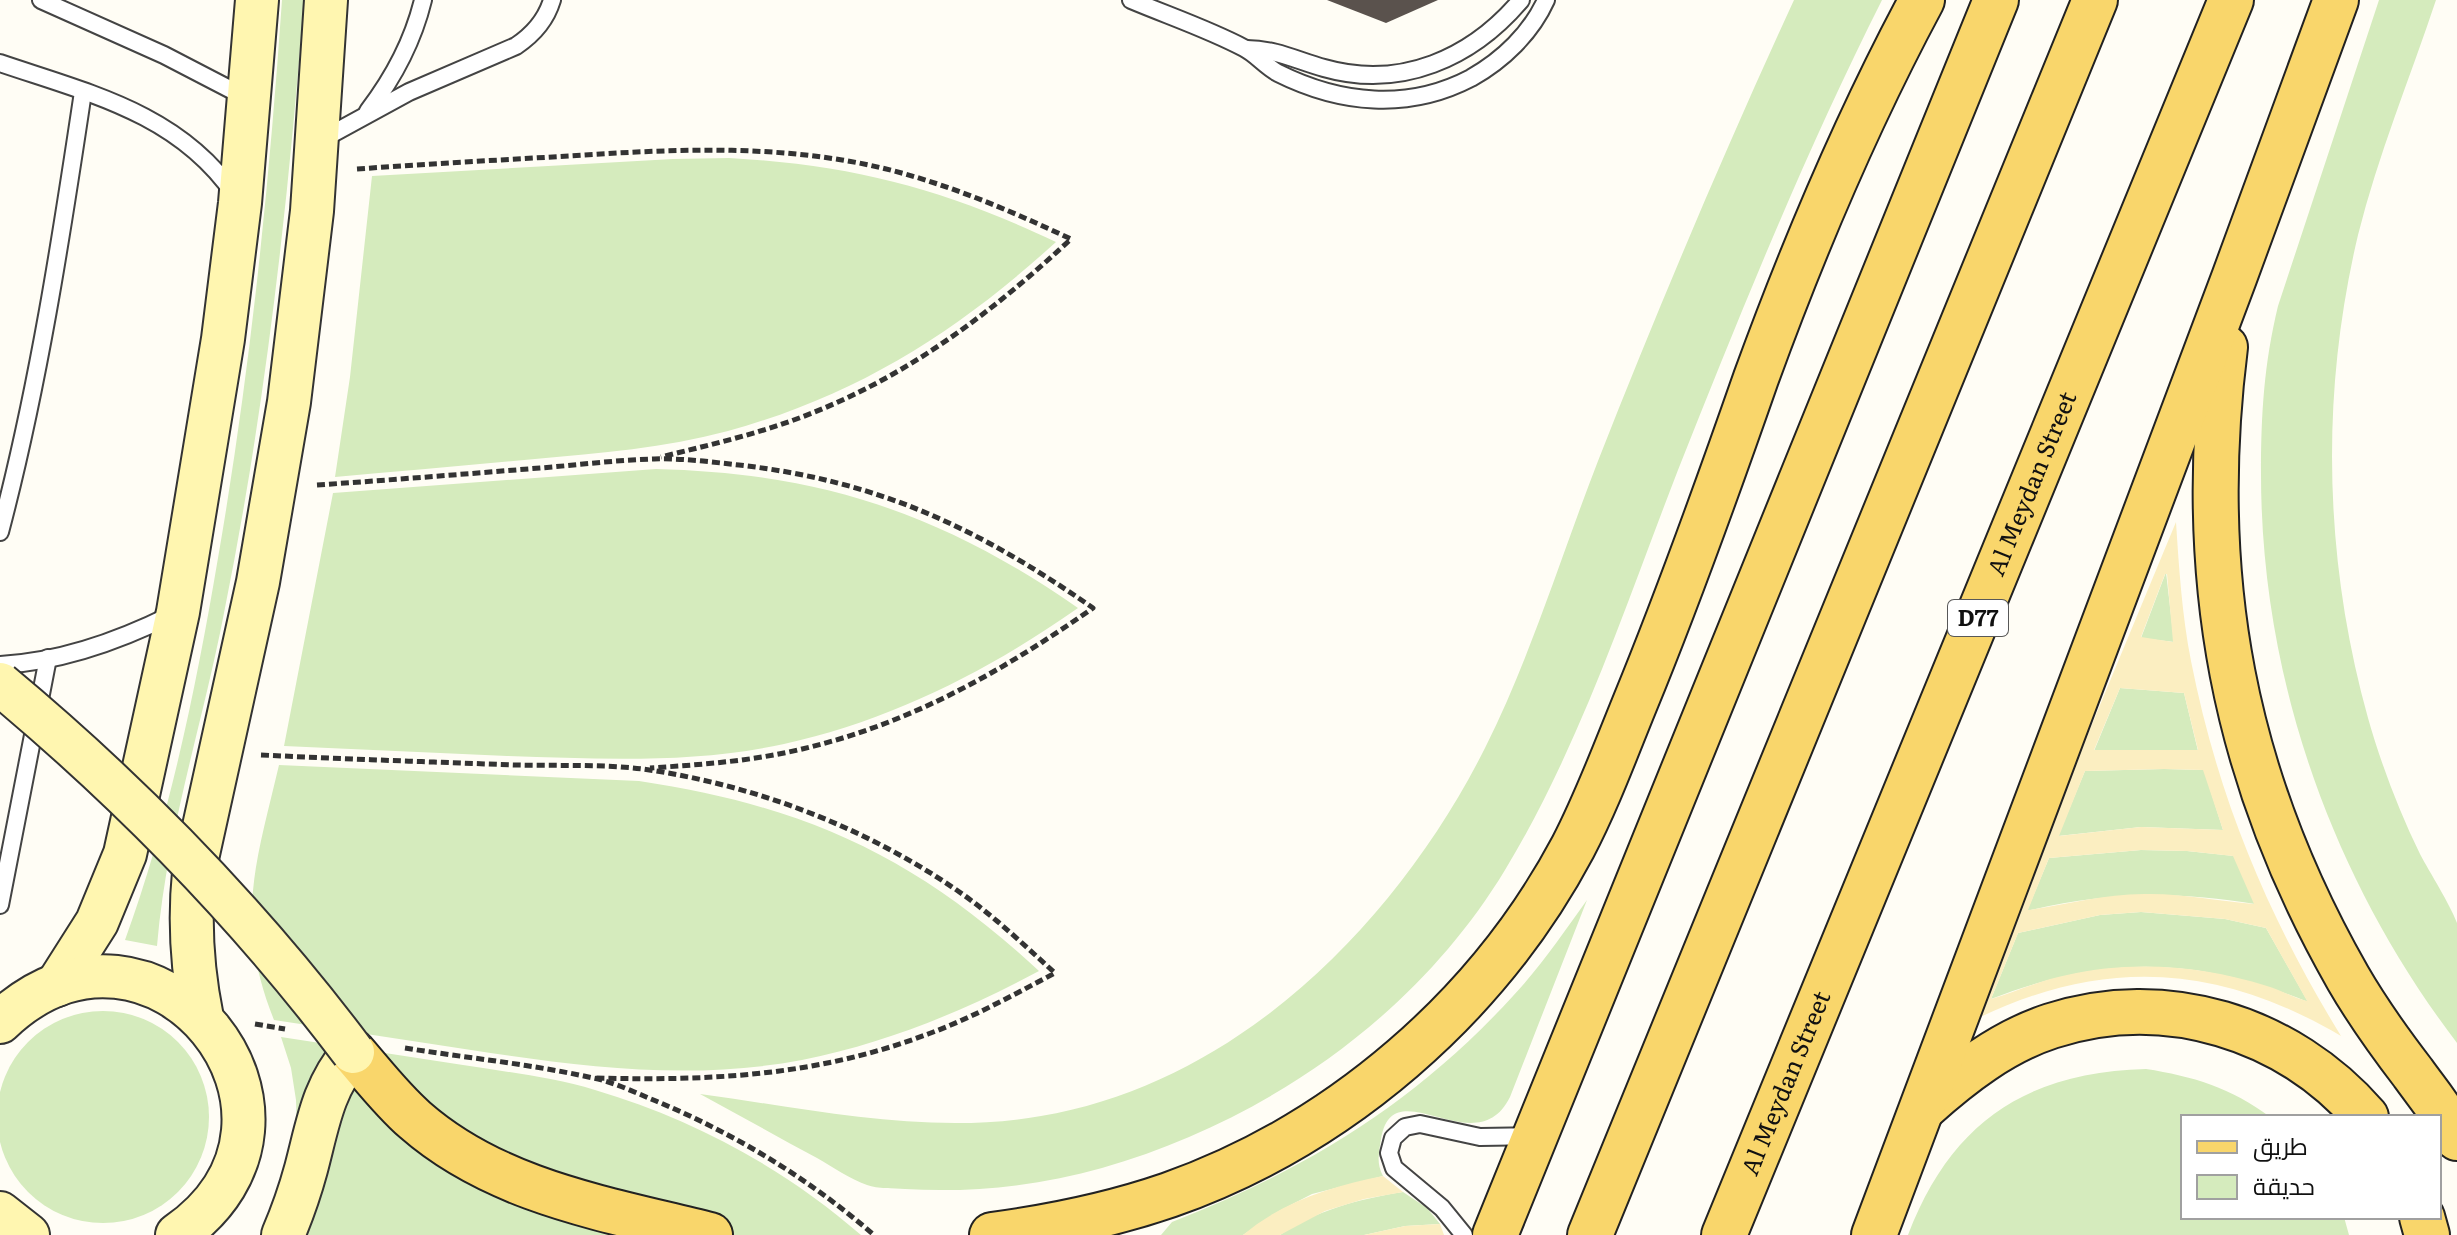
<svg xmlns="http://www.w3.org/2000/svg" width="2457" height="1235" viewBox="0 0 2457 1235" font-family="Literata,Cairo,serif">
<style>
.green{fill:#d5ebbd}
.sand{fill:#fbeec1;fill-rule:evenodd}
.building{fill:#5a524d}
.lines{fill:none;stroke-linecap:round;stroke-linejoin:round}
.lane-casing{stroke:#444;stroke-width:20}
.secondary-casing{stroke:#333;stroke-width:46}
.primary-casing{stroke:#222;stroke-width:48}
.path{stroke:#333;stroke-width:5;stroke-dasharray:8 4;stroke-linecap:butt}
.lane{stroke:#fff;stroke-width:16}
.secondary{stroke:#fff6b0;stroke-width:42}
.primary{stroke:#f9d66b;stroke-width:44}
.secondary-bridge-casing{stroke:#333;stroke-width:46;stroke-linecap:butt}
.secondary-bridge{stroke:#fff6b0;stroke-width:42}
.labels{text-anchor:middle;stroke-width:8;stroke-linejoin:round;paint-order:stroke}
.shield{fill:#fff;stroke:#585858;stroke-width:2}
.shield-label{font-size:22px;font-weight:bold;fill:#111}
.street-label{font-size:24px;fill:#111;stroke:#fff}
</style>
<rect width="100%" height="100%" fill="#fffdf5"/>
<g class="green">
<path d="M282 0H304C288 206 265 410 224 613 202 727 167 829 157 946L125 940C170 816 196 688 218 558 250 373 269 188 282 0Z"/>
<path d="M1794 0H1882C1805 153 1741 311 1678 470 1626 604 1580 746 1505 870 1416 1017 1265 1121 1102 1168 1039 1186 970 1193 905 1189 893 1188 878 1189 867 1185 850 1179 833 1167 817 1158 778 1137 739 1115 700 1094 812 1109 929 1136 1041 1116 1239 1083 1398 921 1485 748 1531 656 1561 556 1598 461 1659 306 1724 152 1794 0Z"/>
<path d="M2379 0H2436C2410 78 2378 155 2358 235 2320 395 2324 560 2368 718 2381 764 2399 811 2420 854 2430 873 2450 904 2457 923 2457 931 2457 944 2457 953 2457 983 2457 1013 2457 1043 2333 880 2261 680 2261 474 2261 414 2264 364 2278 306Z"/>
<path d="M729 158C853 165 944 189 1056 242 957 332 858 395 728 431 665 448 600 453 535 459 468 465 402 471 335 477L350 377 372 176 673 159Z"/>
<path d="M656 469C821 473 943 514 1078 608 988 671 892 720 784 744 693 764 600 759 507 756 433 753 358 749 284 746L333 493Z"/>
<path d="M2166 572 2174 642 2141 638Z"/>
<path d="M2120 688 2184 693 2198 751H2094Z"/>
<path d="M279 765 639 781C806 806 916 857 1039 971 964 1011 887 1043 802 1060 691 1081 582 1067 471 1050 406 1040 340 1030 274 1020 234 920 256 863 279 765Z"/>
<path d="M2164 769 2204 770 2223 830 2141 827 2058 836 2085 771Z"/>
<path d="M2141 850 2187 851 2234 856 2255 904C2175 891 2106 892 2027 911L2049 858Z"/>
<path d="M1587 900 1510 1097C1476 1166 1393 1067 1381 1139 1379 1153 1376 1163 1383 1176L1312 1194 1279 1211 1243 1235H1161L1172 1222C1307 1169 1414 1104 1513 996 1541 966 1564 932 1587 900Z"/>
<path d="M2141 912 2225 919 2266 928 2308 1002C2195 956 2104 955 1991 999L2018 933 2100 915Z"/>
<circle cx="103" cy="1117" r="106"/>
<path d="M281 1037C342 1046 402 1056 463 1065 507 1072 552 1077 595 1090 693 1119 784 1168 861 1235H265L297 1132 296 1100 291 1068Z"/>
<path d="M2146 1069C2192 1076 2232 1088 2270 1117H2183V1217H2344L2349 1235H1908C1951 1122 2027 1072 2146 1069Z"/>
<path d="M1403 1192 1427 1208 1440 1224 1405 1226 1364 1235H1280C1317 1210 1359 1199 1403 1192Z"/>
</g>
<g class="sand">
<path d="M2176 522C2179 568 2182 615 2191 661 2218 798 2268 917 2341 1036 2215 962 2099 957 1968 1023ZM2165 574H2167L2173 642 2141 637ZM2120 688 2184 693 2198 750H2094ZM2164 769 2203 770 2223 830 2141 827 2059 836 2085 771ZM2141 850 2187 851 2233 856 2254 904C2218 901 2181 893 2144 894 2103 894 2066 905 2028 910L2049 858ZM2141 912 2225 919 2266 928 2307 1001C2294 998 2281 990 2267 986 2203 966 2133 960 2067 975 2041 980 2016 992 1991 999L2018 933 2100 915Z"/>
<path d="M1383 1176 1403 1192 1364 1199 1325 1211 1280 1235H1243C1283 1201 1333 1186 1383 1176Z"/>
<path d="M1440 1224 1444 1235H1364L1405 1226Z"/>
</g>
<path class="building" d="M1327 0H1438L1386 23Z"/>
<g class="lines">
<defs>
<g id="lane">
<path d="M41 0 164 55 245 97"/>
<path d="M1131 0C1169 16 1208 29 1244 48 1256 54 1265 66 1278 73 1340 104 1408 111 1471 78 1503 60 1531 33 1546 0"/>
<path d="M1247 49C1276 49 1298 61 1324 68 1401 90 1472 58 1521 0"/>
<path d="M0 63C88 93 178 113 234 194"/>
<path d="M368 111C394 77 413 41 423 0"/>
<path d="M321 140 409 92 516 46C534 34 546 20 552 0"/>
<path d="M0 532C38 388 61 239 83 92"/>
<path d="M0 665C60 662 119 641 173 614"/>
<path d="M0 905 48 658"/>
<path d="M1464 1235 1442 1208 1394 1168 1389 1153 1393 1138 1405 1127 1420 1124 1480 1137 1533 1136"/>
</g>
<g id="secondary">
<path d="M57 985 97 922 125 854 178 612 223 339 240 203 257 0"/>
<path d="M202 1018C192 969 189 922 194 872L258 582 289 402 312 211 326 0"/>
<path d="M0 1022C153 876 348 1116 177 1235"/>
<path d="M0 1213 28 1235"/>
<path d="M283 1235C292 1214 300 1191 306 1169 318 1124 322 1089 353 1052"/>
</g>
<g id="primary">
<path d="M2225 347C2196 576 2233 777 2348 978 2367 1011 2390 1043 2413 1073 2428 1094 2446 1115 2457 1138"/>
<path d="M353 1052C373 1075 392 1100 415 1120 497 1192 607 1209 710 1235"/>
<path d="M1923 1108C1961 1074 2002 1042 2051 1026 2165 989 2288 1027 2366 1117"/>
<path d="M2422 1217 2427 1235"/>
<path d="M992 1235C1052 1227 1111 1215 1169 1195 1339 1135 1488 1007 1573 847 1597 801 1615 752 1635 703 1679 596 1718 487 1756 378 1803 249 1857 121 1922 0"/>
<path d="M1495 1235 1996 0"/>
<path d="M1590 1235 2095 0"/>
<path id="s1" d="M1724 1235 2231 0"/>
<path d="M1874 1235 2234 278 2336 0"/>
</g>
</defs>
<use href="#lane" class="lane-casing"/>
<use href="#secondary" class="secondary-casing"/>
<use href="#primary" class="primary-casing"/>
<g class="path">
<path d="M357 169C428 164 499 160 569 156 661 150 751 145 842 160 923 173 998 205 1071 239 987 317 900 382 791 421 749 436 705 446 661 457"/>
<path d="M317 485C391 480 465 474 540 468 578 465 616 460 654 459 682 458 711 462 739 465 879 481 978 528 1093 608 997 675 901 729 784 753 740 762 695 765 650 768"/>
<path d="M261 755C346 759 431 762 516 765 557 766 602 764 643 769 755 785 865 827 958 891 993 915 1024 945 1055 973 1013 995 972 1018 928 1034 817 1076 712 1081 596 1078"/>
<path d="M255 1024 285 1029"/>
<path d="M405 1048C467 1058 531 1064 593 1078 614 1082 636 1093 656 1101 737 1135 808 1178 874 1235"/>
</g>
<use href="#lane" class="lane"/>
<use href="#secondary" class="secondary"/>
<use href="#primary" class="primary"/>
<defs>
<path id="secondary-bridge" d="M0 684C132 794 250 915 353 1052"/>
</defs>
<use href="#secondary-bridge" class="secondary-bridge-casing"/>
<use href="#secondary-bridge" class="secondary-bridge"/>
</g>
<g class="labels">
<rect class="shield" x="1948" y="600" width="60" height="36" rx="6"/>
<g class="shield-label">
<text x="1978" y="626">D77</text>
</g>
<g class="street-label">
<text dy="8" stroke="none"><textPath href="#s1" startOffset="812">Al Meydan Street</textPath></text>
<text dy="8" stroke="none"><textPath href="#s1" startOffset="164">Al Meydan Street</textPath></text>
</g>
</g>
<rect x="2181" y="1115" width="260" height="104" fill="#ffffff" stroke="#a0a0a0" stroke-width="2"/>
<rect x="2197" y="1141" width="40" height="12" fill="#f9d66b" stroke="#a0a0a0" stroke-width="2"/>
<text x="2253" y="1155" font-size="24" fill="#111111">طريق</text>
<rect x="2197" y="1175" width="40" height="24" fill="#d5ebbd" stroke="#a0a0a0" stroke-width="2"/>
<text x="2253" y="1195" font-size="24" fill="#111111">حديقة</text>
</svg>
